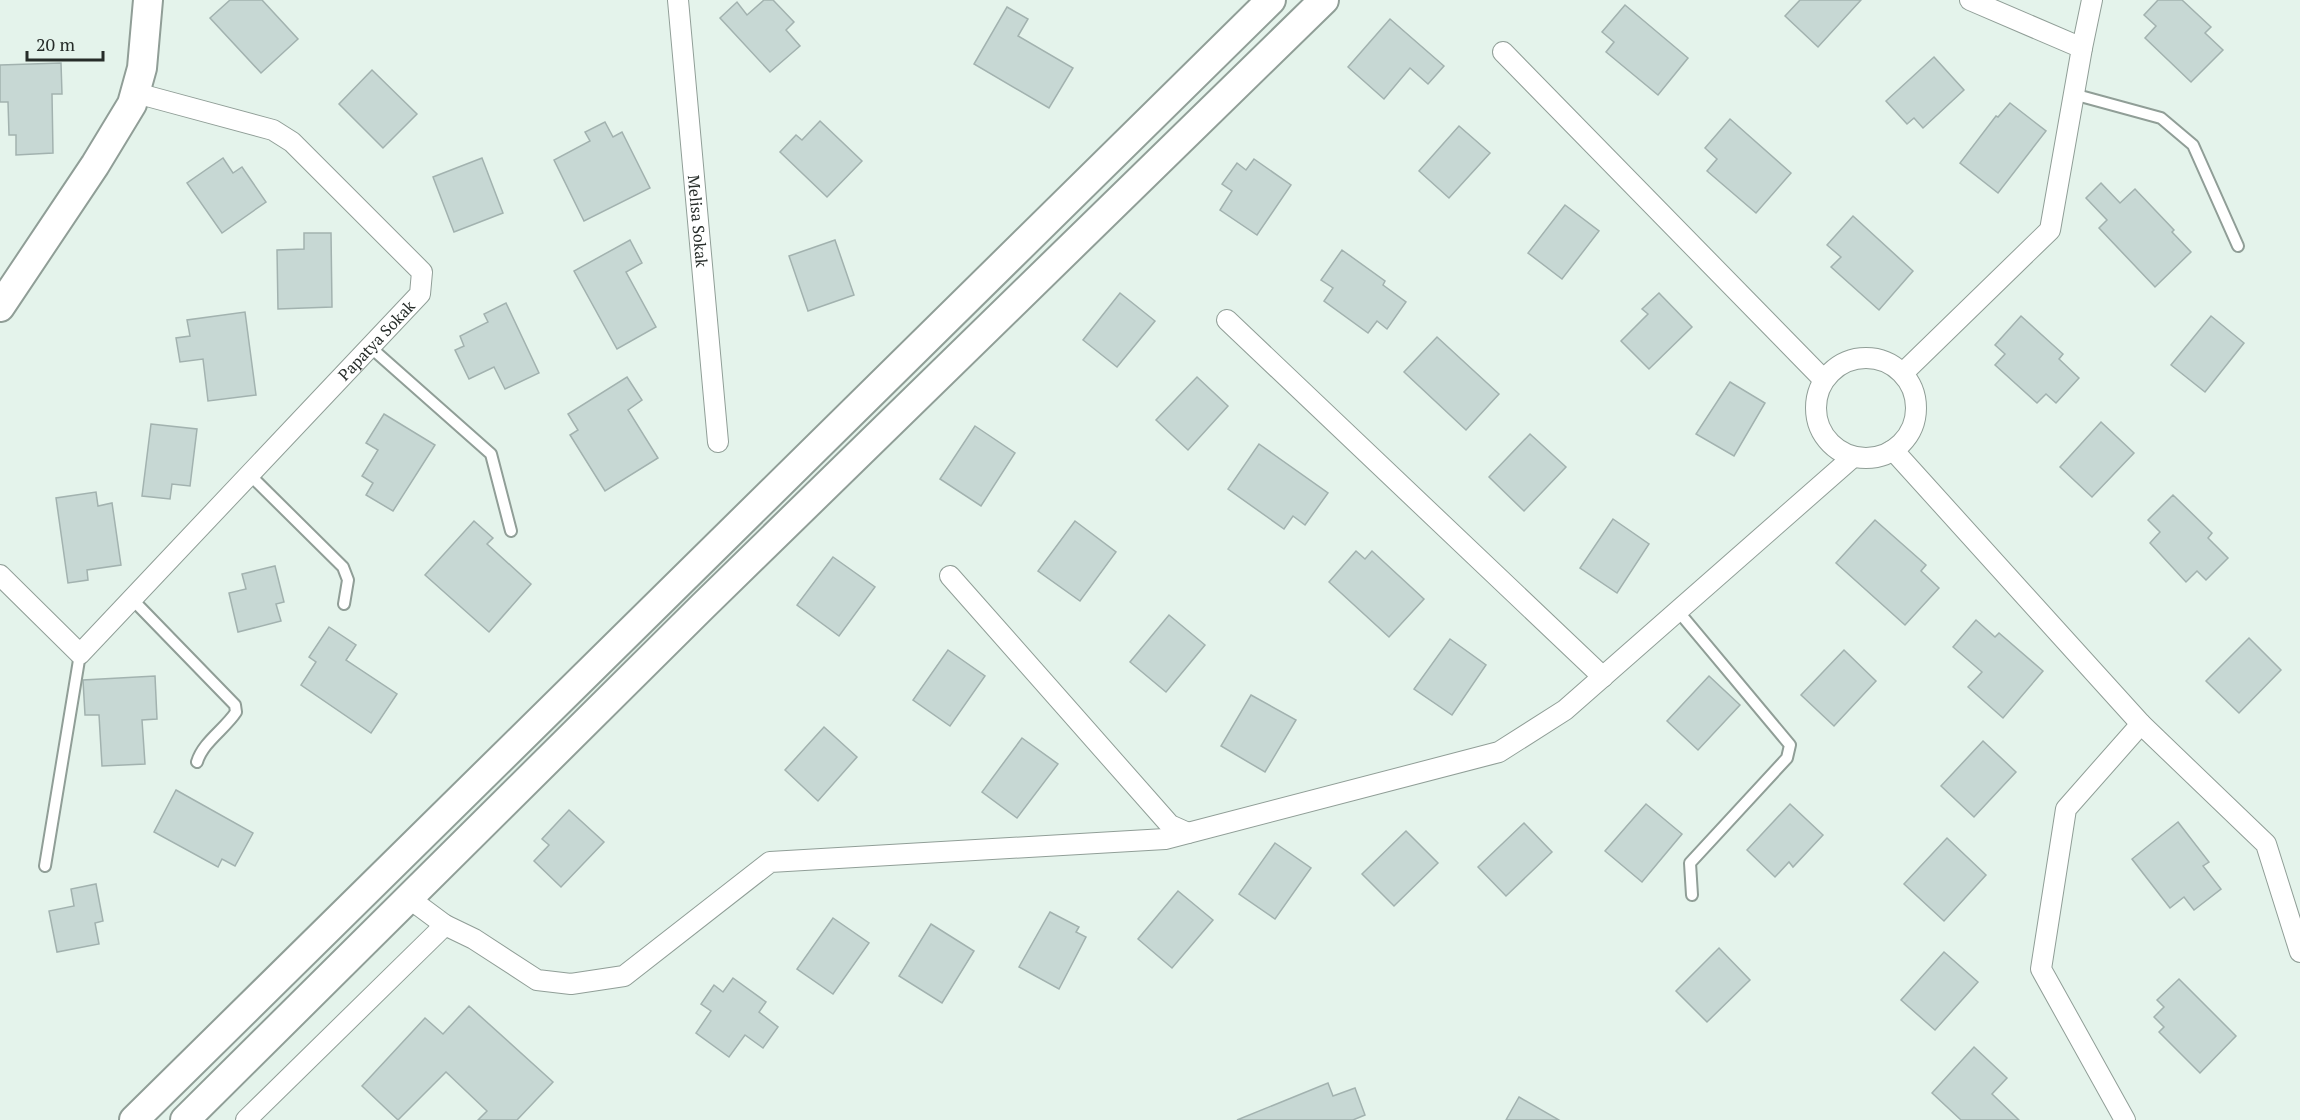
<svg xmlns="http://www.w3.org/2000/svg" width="2300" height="1120" viewBox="0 0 2300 1120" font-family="'PT Serif',serif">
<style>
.building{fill:#c7d8d4;stroke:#a2b2af;stroke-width:1.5}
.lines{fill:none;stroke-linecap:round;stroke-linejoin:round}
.lane-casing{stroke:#909e97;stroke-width:14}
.street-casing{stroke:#909e97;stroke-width:22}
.secondary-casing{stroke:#909e97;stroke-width:32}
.lane{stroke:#fff;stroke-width:10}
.street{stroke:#fff;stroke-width:20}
.secondary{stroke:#fff;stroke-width:28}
.labels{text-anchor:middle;stroke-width:4.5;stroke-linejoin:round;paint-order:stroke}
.street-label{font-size:16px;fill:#262c29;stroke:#e4f3eb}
</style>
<rect width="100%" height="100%" fill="#e4f3eb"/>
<g class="building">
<path d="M230 0H262L298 39 261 73 210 18Z"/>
<path d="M764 0H773L794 22 786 30 800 46 770 72 720 18 737 2 747 15Z"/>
<path d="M1800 0H1861L1818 47 1785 16Z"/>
<path d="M2158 0H2182L2211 27 2205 33 2223 50 2191 82 2145 38 2156 26 2144 15Z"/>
<path d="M1625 5 1688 58 1658 95 1606 52 1614 42 1602 32Z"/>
<path d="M1007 7 1028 19 1018 36 1073 68 1049 108 974 64Z"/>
<path d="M1390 19 1444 66 1428 84 1410 68 1384 99 1348 67Z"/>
<path d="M1934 57 1964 90 1923 128 1914 118 1907 124 1886 101Z"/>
<path d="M61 63 62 94H52L53 153 16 155V135H9L8 102H0V65Z"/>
<path d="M372 70 417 114 383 148 339 104Z"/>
<path d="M2010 103 2046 131 1998 193 1960 163 1996 116 1998 117Z"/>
<path d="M1730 119 1791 173 1756 213 1707 171 1717 159 1705 148Z"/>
<path d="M820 121 862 161 827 197 780 152 796 135 802 140Z"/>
<path d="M605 122 613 137 622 132 650 188 584 221 554 160 590 141 585 132Z"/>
<path d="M1459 126 1490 153 1449 198 1419 171Z"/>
<path d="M223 158 233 173 242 167 266 202 222 233 187 183Z"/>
<path d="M482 158 503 213 454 232 433 177Z"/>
<path d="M1254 159 1291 185 1257 235 1220 210 1232 191 1222 184 1237 163 1246 170Z"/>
<path d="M2101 183 2120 203 2135 189 2174 230 2172 232 2191 252 2155 287 2099 228 2107 220 2086 198Z"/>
<path d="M1565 205 1599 231 1562 279 1528 253Z"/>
<path d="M1853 216 1913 271 1879 310 1831 267 1841 257 1827 245Z"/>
<path d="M304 233H331L332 307 278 309 277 250 304 249Z"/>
<path d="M630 240 642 263 626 272 656 327 617 349 574 271Z"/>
<path d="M835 240 854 295 808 311 789 256Z"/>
<path d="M1342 250 1385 281 1383 285 1406 302 1387 329 1377 321 1368 333 1324 301 1333 288 1321 280Z"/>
<path d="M1120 293 1155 321 1117 367 1083 340Z"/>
<path d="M1659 293 1692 327 1649 369 1621 341 1648 314 1642 309Z"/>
<path d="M506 303 539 373 505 389 494 367 469 379 455 350 464 346 460 336 488 322 484 314Z"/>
<path d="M245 312 256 395 208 401 203 359 180 362 176 338 190 336 187 320Z"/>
<path d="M2021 316 2063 354 2059 359 2079 378 2056 403 2046 394 2037 403 1995 365 2005 354 1995 345Z"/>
<path d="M2211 316 2244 343 2205 392 2171 365Z"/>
<path d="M1437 337 1499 394 1466 430 1404 372Z"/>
<path d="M627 377 642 400 628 410 658 458 605 491 570 435 578 430 568 414Z"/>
<path d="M1197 377 1228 406 1188 450 1156 420Z"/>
<path d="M1730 382 1765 403 1734 456 1696 434Z"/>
<path d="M384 414 435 445 393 511 366 495 373 483 362 476 378 450 366 443Z"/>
<path d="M2101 422 2134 453 2092 497 2060 467Z"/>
<path d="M151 424 197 429 190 486 172 484 170 499 142 496Z"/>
<path d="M975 426 1015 453 981 506 940 479Z"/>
<path d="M1530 434 1566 467 1524 511 1489 477Z"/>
<path d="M1259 444 1328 493 1305 525 1293 516 1284 529 1228 489Z"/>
<path d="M96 492 98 506 112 503 121 565 87 570 88 580 68 583 56 498Z"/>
<path d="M2173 495 2212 533 2208 538 2228 558 2206 580 2197 571 2186 582 2150 543 2160 532 2148 520Z"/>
<path d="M1613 519 1649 544 1617 593 1580 568Z"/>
<path d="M1875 520 1926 565 1921 571 1939 588 1905 625 1836 563Z"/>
<path d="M474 521 493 538 487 544 531 584 489 632 425 575Z"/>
<path d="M1075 521 1116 552 1080 601 1038 571Z"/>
<path d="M1356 551 1365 559 1372 551 1424 599 1389 637 1329 582Z"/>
<path d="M833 557 875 587 839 636 797 605Z"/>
<path d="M275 566 284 602 276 604 281 621 238 632 229 593 246 589 242 574Z"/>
<path d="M1169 615 1205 645 1166 692 1130 662Z"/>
<path d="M1976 620 1995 637 1999 633 2043 671 2003 718 1968 687 1982 672 1953 647Z"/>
<path d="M329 627 356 645 346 660 397 694 371 733 301 685 316 662 309 657Z"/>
<path d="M2249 638 2281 670 2239 713 2206 681Z"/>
<path d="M1450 639 1486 665 1452 715 1414 689Z"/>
<path d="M948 650 985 676 950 726 913 700Z"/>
<path d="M1844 650 1876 681 1834 726 1801 695Z"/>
<path d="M155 676 157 719 142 720 145 764 102 766 99 715H85L83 680Z"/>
<path d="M1709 676 1740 705 1698 750 1667 721Z"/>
<path d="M1251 695 1296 720 1265 772 1221 746Z"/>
<path d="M824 727 857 757 818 801 785 770Z"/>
<path d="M1022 738 1058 764 1017 818 982 792Z"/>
<path d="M1983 741 2016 772 1974 817 1941 786Z"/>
<path d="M176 790 253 833 235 866 222 859 218 867 154 832Z"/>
<path d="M1646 804 1682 834 1642 882 1605 851Z"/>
<path d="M1790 804 1823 835 1793 867 1789 862 1775 877 1747 850Z"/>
<path d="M569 810 604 842 561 887 534 861 549 845 542 839Z"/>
<path d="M2178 822 2209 862 2203 866 2221 889 2194 910 2184 897 2170 908 2132 859Z"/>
<path d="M1524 823 1552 852 1506 896 1478 867Z"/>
<path d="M1406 831 1438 863 1394 906 1362 874Z"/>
<path d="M1947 838 1986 875 1944 921 1904 884Z"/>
<path d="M1275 843 1311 868 1275 919 1239 894Z"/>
<path d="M96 884 103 921 95 923 99 944 57 952 49 911 74 906 71 889Z"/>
<path d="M1178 891 1213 920 1172 968 1138 939Z"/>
<path d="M1050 912 1079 927 1076 932 1086 937 1059 989 1019 967Z"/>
<path d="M833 918 869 943 833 994 797 969Z"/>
<path d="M931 924 974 951 942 1003 899 976Z"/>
<path d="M1719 948 1750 980 1707 1022 1676 991Z"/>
<path d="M1944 952 1978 982 1935 1030 1901 1000Z"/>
<path d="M733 978 766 1002 759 1012 778 1027 763 1048 745 1035 729 1057 696 1033 711 1011 701 1004 714 985 723 992Z"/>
<path d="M2179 979 2236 1036 2200 1073 2159 1032 2164 1027 2154 1017 2164 1007 2157 1000Z"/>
<path d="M469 1006 553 1082 517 1120H478L487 1111 446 1072 398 1120 362 1086 425 1018 443 1034Z"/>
<path d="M1974 1047 2007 1078 1992 1094 2019 1120H1961L1932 1093Z"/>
<path d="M1328 1083 1333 1096 1355 1088 1365 1115 1353 1120H1237Z"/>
<path d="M1519 1097 1559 1120H1506Z"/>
</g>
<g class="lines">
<defs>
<g id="lane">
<path d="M2073 94 2161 118 2193 145 2238 246"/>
<path d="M369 346 491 454 511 531"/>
<path d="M249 474 343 567 348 580 344 604"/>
<path d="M132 599 235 705 236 712C225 729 203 742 197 762"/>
<path d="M1678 611 1790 745 1787 758 1690 863 1692 895"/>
<path d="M45 866 80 654"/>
</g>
<g id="street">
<path id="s1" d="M678 0 718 442"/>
<path d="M2082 48 2092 0"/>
<path d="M1503 52 1824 380"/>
<path d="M1227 320 1603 677"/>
<circle cx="1866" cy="408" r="50"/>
<path d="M1903 373 2050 230 2082 48 1970 0"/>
<path d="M1893 450 2141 724 2266 844 2300 952"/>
<path id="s2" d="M0 575 80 654 420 294 422 272 292 142 273 130 136 93"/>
<path d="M950 576 1170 825 1188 833"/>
<path d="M410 899 445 925 474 939 537 980 571 984 624 976 770 862 1165 839 1499 752 1565 710 1853 457"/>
<path d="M246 1120 445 925"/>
<path d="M2125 1120 2041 969 2066 809 2141 724"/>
</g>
<g id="secondary">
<path d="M0 307 95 165 132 104 142 68 148 0"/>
<path d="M134 1120 1271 0"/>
<path d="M185 1120 702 607 1324 0"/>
</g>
</defs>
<use href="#lane" class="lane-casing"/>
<use href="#street" class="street-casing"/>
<use href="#secondary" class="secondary-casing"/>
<use href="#lane" class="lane"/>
<use href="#street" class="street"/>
<use href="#secondary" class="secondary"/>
</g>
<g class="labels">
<g class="street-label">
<text dy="6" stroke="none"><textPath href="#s1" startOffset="222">Melisa Sokak</textPath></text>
<text dy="6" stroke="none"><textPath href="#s2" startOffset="544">Papatya Sokak</textPath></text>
</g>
</g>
<path d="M27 51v9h76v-9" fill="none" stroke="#262c29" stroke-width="3"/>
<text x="36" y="51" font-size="18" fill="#262c29" stroke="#e4f3eb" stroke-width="4.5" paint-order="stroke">20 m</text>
</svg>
